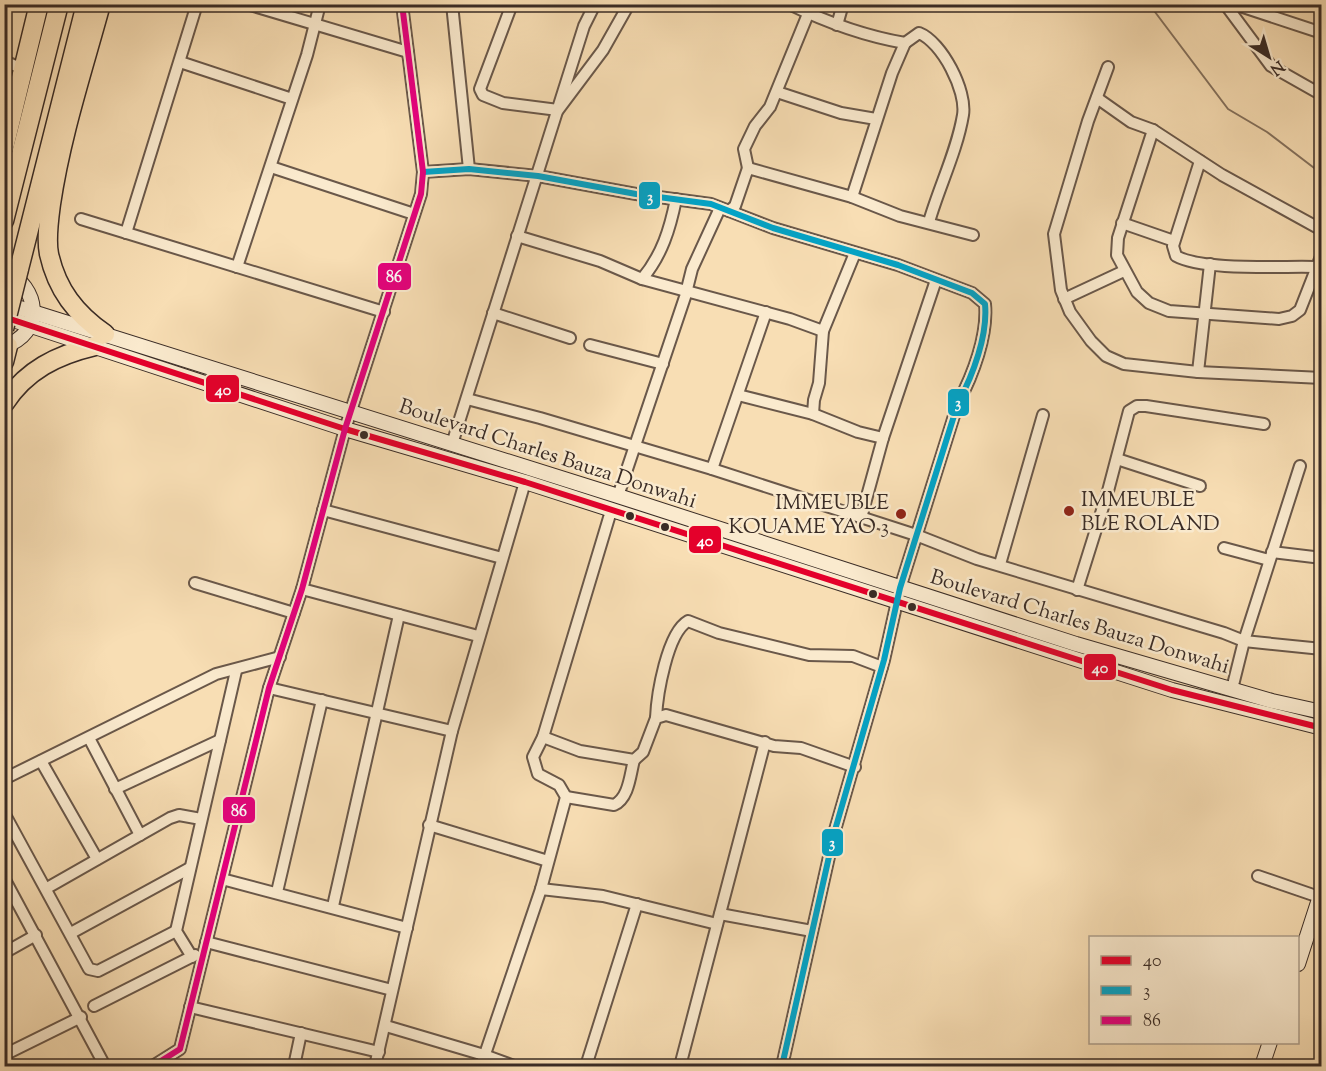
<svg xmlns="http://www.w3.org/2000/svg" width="1326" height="1071" viewBox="0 0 1326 1071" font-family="'Sorts Mill Goudy',serif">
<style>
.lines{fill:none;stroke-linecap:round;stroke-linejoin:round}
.stream{stroke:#85725e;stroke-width:2}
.street-casing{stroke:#6a584a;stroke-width:14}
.secondary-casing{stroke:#3a2c26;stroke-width:16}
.highway-casing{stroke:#3a2c26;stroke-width:21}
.street{stroke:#faeace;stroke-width:10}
.secondary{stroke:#faeace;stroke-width:14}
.highway{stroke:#f8deb4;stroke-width:18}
.highway-bridge-casing{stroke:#3a2c26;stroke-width:21;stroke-linecap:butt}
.highway-bridge{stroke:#f8deb4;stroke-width:18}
.bus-1-casing{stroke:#faeace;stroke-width:10}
.bus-2-casing{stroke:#faeace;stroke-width:10}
.bus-3-casing{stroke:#faeace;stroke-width:10}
.bus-1{stroke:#e4002b;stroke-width:6}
.bus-2{stroke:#03a3c6;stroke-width:6}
.bus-3{stroke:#e5007d;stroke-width:6}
.bus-dot{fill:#3a2c26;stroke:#faeace;stroke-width:2}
.poi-dot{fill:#8f2418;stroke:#faeace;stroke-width:2}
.labels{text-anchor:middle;stroke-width:5;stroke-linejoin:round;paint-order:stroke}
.street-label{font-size:21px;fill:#3a2c26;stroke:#faeace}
.poi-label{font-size:21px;fill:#3a2c26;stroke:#faeace;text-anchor:start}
.line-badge{stroke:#faeace;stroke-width:2}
.badge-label{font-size:16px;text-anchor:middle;font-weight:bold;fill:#fff}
</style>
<rect width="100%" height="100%" fill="#f8deb4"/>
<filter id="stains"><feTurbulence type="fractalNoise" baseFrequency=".00333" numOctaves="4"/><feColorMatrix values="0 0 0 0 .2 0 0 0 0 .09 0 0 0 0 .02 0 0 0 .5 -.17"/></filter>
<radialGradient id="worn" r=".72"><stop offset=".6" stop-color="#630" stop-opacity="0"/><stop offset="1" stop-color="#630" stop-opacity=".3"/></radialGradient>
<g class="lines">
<path class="stream" d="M1149 4 1228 109 1267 132 1322 174"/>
<defs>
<g id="street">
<path d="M247 4 408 52"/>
<path d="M452 4 469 169"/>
<path d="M512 4 480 89 483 95 503 103 558 110 603 50 629 4"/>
<path d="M789 4C826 22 864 36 905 43L919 33C942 42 967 91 963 115 957 151 939 187 929 222"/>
<path d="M1225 4 1271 66 1322 95"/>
<path d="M1234 4 1322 33"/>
<path d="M837 25 843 4"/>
<path d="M4 61 23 69"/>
<path d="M180 62 292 99"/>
<path d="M1108 67 1088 121 1054 234 1061 290 1070 312 1091 341 1106 356 1124 364 1198 372 1322 378"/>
<path d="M777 92 841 113 876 119"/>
<path d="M1097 98 1131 122 1153 130 1222 175 1322 230"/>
<path d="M1153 130 1118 238 1117 255 1137 292 1149 303 1169 311 1279 319 1292 316 1300 310 1322 254"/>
<path d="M1200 161 1173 246 1176 256C1203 271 1281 266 1315 267"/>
<path d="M271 167 414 214"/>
<path d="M748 168 744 149 755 126 770 107 808 14"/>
<path d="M423 172 469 169 538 176 636 194 711 204 773 228 898 265 972 293 985 304C988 335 973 375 958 403L900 588 884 660 835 830 782 1066"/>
<path d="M852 197 892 73 905 43"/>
<path d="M729 211 735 206 748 168 852 197 900 216 973 235"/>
<path d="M81 219 384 312"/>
<path d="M1122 223 1174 241"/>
<path d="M126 233 197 4"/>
<path d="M517 236 600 261 642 279C662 255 670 229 676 199"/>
<path d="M237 267 307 55 320 4"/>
<path d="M642 279 790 319 823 331"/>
<path d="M1064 299 1124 271"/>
<path d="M493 313 570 338"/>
<path d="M590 345 663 364"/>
<path d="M1198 372 1210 264"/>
<path d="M738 395 813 414 858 432 883 438"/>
<path d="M467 399 540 418 712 469 916 535 977 559 1224 633 1244 641 1232 689"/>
<path d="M813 414 814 400 819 383 823 331 855 253"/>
<path d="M452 444 584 26 595 4"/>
<path d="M1117 459 1200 486"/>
<path d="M1300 466 1244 641 1322 649"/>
<path d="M712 469 766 312"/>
<path d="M618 496 685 297 692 269 720 208"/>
<path d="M323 510 502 558"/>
<path d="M861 518 883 438 936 280"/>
<path d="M1224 548 1269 560"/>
<path d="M1272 552 1322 558"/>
<path d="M1000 564 1043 415"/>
<path d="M195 583 294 613"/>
<path d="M302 589 478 636"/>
<path d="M1077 590 1108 491 1129 411 1137 406H1146L1264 424"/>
<path d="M269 688 452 731"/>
<path d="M656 718C657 695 667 633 688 621L719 633 809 655 853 656 882 667"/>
<path d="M543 737 580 751 634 760 643 752 656 718 666 715 774 746 801 748 855 767"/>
<path d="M89 738 140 835"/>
<path d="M41 761 97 859"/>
<path d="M4 779 216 674 280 657"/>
<path d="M115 789 220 740"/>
<path d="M566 797 614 805C629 798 630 775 634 760"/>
<path d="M4 813 89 969 98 971 176 931"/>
<path d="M429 825 548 861"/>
<path d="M1258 876 1319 897"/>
<path d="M4 878 105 1066"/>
<path d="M222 879 407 928"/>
<path d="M47 888 170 818 179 815 201 819"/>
<path d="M541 889 603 896 717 924"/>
<path d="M277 892 322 700"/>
<path d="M333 906 399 615"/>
<path d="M720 914 812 931"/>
<path d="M1313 923 1322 926"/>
<path d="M71 933 190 868"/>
<path d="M206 942 392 990"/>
<path d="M4 953 36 935"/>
<path d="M192 957 176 931 236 671"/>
<path d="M94 1006 195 955"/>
<path d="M190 1007 379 1052"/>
<path d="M386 1026 484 1055 514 1066"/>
<path d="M4 1055 81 1017"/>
<path d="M153 1066 180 1049 269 688 302 589 345 429 421 194 423 172 402 4"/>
<path d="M294 1066 301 1033"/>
<path d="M375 1066 452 731 525 482"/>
<path d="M481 1066 541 889 566 797 559 785 538 774 533 757 543 737 611 511"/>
<path d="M586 1066 637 904"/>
<path d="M680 1066 765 742"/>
</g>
<g id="secondary">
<path d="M4 271C40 286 45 334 4 346"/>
<path d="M4 303 618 496 1076 644 1272 701 1322 712"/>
<path d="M4 317 345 429 525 482 1172 690 1322 728"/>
<path d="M1298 964 1322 890"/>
<path d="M1262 1066 1270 1042"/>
</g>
<g id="highway">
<path d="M101 4C83 70 61 136 51 204 49 219 46 239 49 254 57 290 76 314 105 334"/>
<path d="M4 148 39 4"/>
<path d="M4 221 59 4"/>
<path d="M19 269 86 4"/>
<path d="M4 362 8 346"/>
<path d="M4 404C26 370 57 355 95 346"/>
</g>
</defs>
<use href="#street" class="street-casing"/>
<use href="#secondary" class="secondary-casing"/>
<use href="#highway" class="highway-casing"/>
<use href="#street" class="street"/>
<use href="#secondary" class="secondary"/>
<use href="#highway" class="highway"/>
<defs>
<path id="highway-bridge" d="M4 329 19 269"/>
</defs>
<use href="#highway-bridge" class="highway-bridge-casing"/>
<use href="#highway-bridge" class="highway-bridge"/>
<defs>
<path id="bus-1" d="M4 317 345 429 525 482 1172 690 1322 728"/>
<path id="bus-2" d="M423 172 469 169 538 176 636 194 711 204 773 228 898 265 972 293 985 304C988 335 973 375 958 403L900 588 884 660 835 830 782 1066"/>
<path id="bus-3" d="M153 1066 180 1049 269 688 302 589 345 429 421 194 423 172 402 4"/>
</defs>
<use href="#bus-1" class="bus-1-casing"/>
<use href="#bus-2" class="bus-2-casing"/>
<use href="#bus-3" class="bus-3-casing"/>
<use href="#bus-1" class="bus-1"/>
<use href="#bus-2" class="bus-2"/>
<use href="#bus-3" class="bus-3"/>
</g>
<g class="bus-dot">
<circle cx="364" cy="435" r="5"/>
<circle cx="630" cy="516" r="5"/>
<circle cx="665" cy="527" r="5"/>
<circle cx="873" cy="594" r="5"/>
<circle cx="912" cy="607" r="5"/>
</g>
<g class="poi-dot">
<circle cx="1069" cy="511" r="6"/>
<circle cx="901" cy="514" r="6"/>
</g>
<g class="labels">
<g class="street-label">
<text transform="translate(548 453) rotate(18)" y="7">Boulevard Charles Bauza Donwahi</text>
<text transform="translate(1080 621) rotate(17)" y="7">Boulevard Charles Bauza Donwahi</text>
</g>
<g class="poi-label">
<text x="1081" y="506">IMMEUBLE<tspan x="1081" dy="24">BLE ROLAND</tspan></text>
<text x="889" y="509" text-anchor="end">IMMEUBLE<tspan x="889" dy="24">KOUAME YAO 3</tspan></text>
</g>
</g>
<g class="line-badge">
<rect x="638" y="181" width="23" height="29" rx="6" fill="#03a3c6"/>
<rect x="377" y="262" width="35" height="29" rx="6" fill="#e5007d"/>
<rect x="205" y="374" width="35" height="29" rx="6" fill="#e4002b"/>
<rect x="947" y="388" width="23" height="29" rx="6" fill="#03a3c6"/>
<rect x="688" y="525" width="34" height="29" rx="6" fill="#e4002b"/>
<rect x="1083" y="653" width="34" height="28" rx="6" fill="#e4002b"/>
<rect x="222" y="796" width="34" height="28" rx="6" fill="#e5007d"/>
<rect x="821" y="828" width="23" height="29" rx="6" fill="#03a3c6"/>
</g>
<g class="badge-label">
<text x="650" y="202">3</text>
<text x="394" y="282">86</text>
<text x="223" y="395">40</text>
<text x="958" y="408">3</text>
<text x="705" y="546">40</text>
<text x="1100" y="673">40</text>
<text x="239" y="816">86</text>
<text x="832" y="848">3</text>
</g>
<rect width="1326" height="1071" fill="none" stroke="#f8deb4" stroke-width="24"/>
<rect x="6" y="6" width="1314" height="1059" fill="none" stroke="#3a2c26" stroke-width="3"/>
<rect x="12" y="12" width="1302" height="1047" fill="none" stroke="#3a2c26" stroke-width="1.5"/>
<rect x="1089" y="936" width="210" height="108" fill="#faeace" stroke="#ad9e8b" stroke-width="1.5"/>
<rect x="1101" y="956" width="30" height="9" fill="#e4002b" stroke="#ad9e8b" stroke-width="1.5"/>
<text x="1143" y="966" font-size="18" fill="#3a2c26">40</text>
<rect x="1101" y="986" width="30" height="9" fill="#03a3c6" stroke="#ad9e8b" stroke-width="1.5"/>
<text x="1143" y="996" font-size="18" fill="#3a2c26">3</text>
<rect x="1101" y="1016" width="30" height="9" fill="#e5007d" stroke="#ad9e8b" stroke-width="1.5"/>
<text x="1143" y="1026" font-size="18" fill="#3a2c26">86</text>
<g transform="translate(1269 57) rotate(143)" stroke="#faeace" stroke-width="4.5" paint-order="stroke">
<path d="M0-4.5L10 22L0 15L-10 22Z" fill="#3a2c26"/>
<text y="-9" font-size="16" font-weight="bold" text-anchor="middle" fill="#3a2c26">N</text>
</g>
<rect width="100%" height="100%" filter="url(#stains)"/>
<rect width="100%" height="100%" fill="url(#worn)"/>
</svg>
